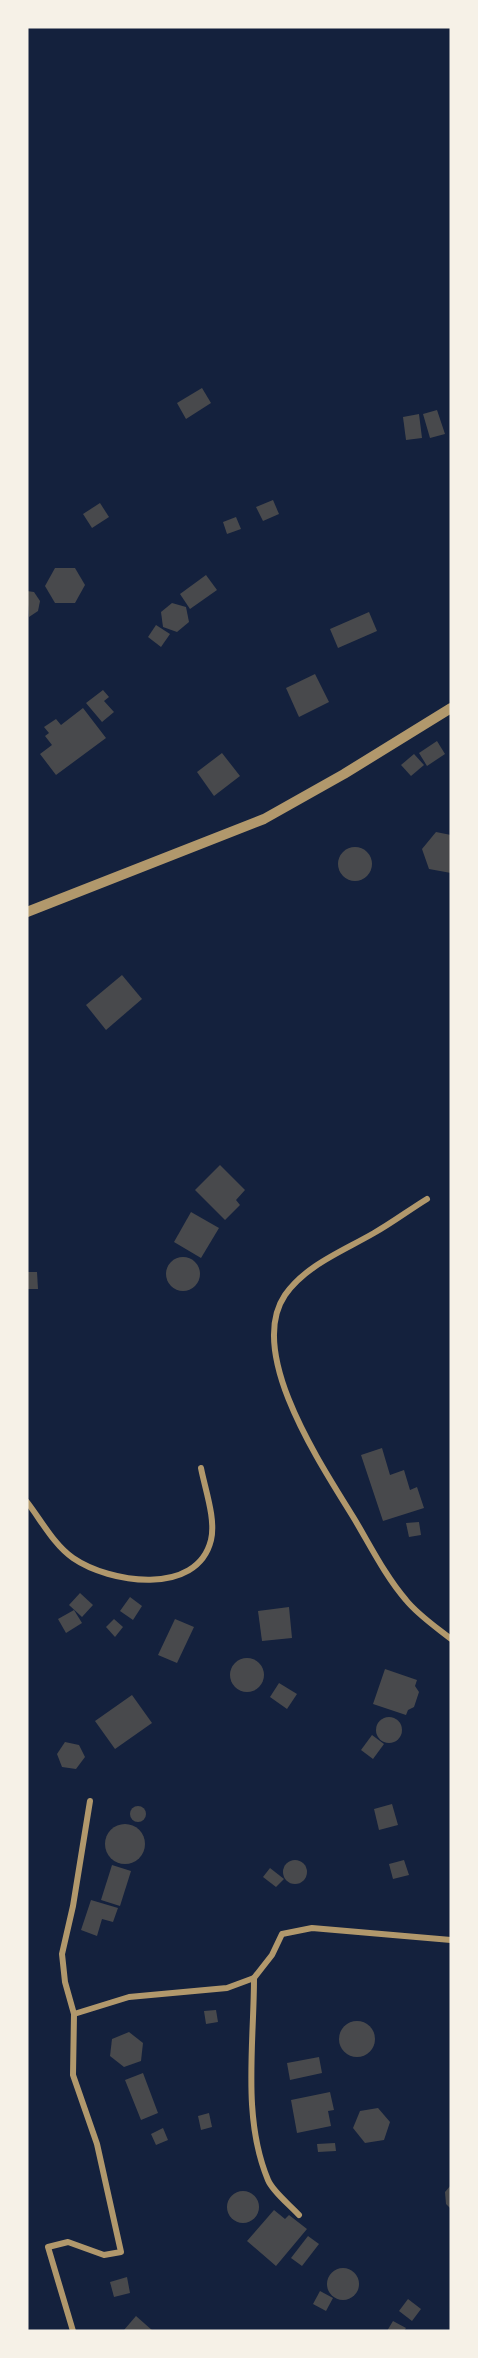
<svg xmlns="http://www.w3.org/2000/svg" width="478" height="2358" viewBox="0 0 478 2358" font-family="Cabin,sans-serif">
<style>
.building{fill:#48494c}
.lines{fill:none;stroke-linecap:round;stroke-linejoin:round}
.minor{stroke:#b1986c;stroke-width:6}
.tertiary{stroke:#b1986c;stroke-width:10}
</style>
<rect width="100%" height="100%" fill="#14213d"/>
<g class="building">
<path d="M202 388 211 403 186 419 177 403Z"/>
<path d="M437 410 445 434 430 438 423 414Z"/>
<path d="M419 414 422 438 406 440 403 417Z"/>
<path d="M273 500 279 514 263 521 256 507Z"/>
<path d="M100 503 109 517 92 528 83 514Z"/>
<path d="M236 517 241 529 227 534 223 522Z"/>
<path d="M55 568H75L85 585 75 603H55L45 586Z"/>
<path d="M206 575 217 590 190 609 180 594Z"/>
<path d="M27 591 34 592 40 601 38 611 29 617Z"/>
<path d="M172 603 186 607 189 622 177 632 163 627 161 612Z"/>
<path d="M369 612 377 631 338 648 330 629Z"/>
<path d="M156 625 170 634 161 647 148 637Z"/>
<path d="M315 674 329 702 299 717 286 688Z"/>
<path d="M103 690 109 697 104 701 114 712 102 722 86 703Z"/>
<path d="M83 708 106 738 56 775 40 754 52 745 45 736 49 733 44 727 56 719 61 725Z"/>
<path d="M437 741 445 754 427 766 419 753Z"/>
<path d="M222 753 240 776 214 796 197 772Z"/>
<path d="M414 754 424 765 411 776 401 765Z"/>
<path d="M436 832 451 835V873L429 869 422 849Z"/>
<circle cx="355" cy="864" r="17"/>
<path d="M122 975 142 999 106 1030 86 1005Z"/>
<path d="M220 1165 245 1190 236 1200 240 1205 225 1220 195 1190Z"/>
<path d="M191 1212 219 1228 201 1258 174 1242Z"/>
<circle cx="183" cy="1274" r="17"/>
<path d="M27 1272H37L38 1289H27Z"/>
<path d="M382 1448 390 1475 404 1470 410 1490 417 1487 424 1508 383 1521 361 1455Z"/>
<path d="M419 1522 421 1535 409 1537 406 1523Z"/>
<path d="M80 1593 93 1605 82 1617 69 1605Z"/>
<path d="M130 1597 142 1606 133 1620 120 1611Z"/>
<path d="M289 1607 292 1638 262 1641 258 1611Z"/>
<path d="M74 1610 82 1623 66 1633 58 1619Z"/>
<path d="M114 1619 123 1627 115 1637 106 1627Z"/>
<path d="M175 1619 194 1627 177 1663 158 1655Z"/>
<circle cx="247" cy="1675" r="17"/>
<path d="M385 1669 417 1680 415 1686 419 1692 414 1707 408 1710 406 1715 373 1704Z"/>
<path d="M279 1683 297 1694 287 1709 270 1697Z"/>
<path d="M132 1695 152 1723 115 1749 95 1721Z"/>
<circle cx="389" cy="1730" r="13"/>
<path d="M372 1735 384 1744 373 1759 361 1750Z"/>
<path d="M65 1742 79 1745 85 1757 76 1769 62 1767 57 1754Z"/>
<path d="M392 1804 398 1825 379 1830 374 1809Z"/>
<circle cx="138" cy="1814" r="8"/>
<circle cx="125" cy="1844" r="20"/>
<path d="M404 1860 409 1875 393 1879 389 1864Z"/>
<circle cx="295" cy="1872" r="12"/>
<path d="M112 1865 131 1871 120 1906 101 1900Z"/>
<path d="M270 1868 284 1879 276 1887 263 1877Z"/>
<path d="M91 1900 118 1908 113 1922 102 1919 97 1936 81 1930Z"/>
<path d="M216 2010 218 2022 206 2024 204 2011Z"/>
<circle cx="357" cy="2039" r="18"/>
<path d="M129 2032 143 2043 141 2061 124 2067 110 2056 112 2039Z"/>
<path d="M319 2057 322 2073 290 2080 287 2063Z"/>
<path d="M143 2073 158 2113 141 2120 125 2080Z"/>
<path d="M330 2092 334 2110 328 2111 331 2126 297 2133 291 2100Z"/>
<path d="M378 2108 390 2122 384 2140 365 2143 353 2128 360 2111Z"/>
<path d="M209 2113 212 2127 201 2130 198 2116Z"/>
<path d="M163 2128 168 2140 156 2145 151 2134Z"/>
<path d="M335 2143 336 2151 318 2152 317 2144Z"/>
<path d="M451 2185V2209L446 2204 445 2192Z"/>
<circle cx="243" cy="2207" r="16"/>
<path d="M274 2210 285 2219 289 2215 307 2229 276 2266 247 2241Z"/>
<path d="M308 2236 319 2244 302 2266 291 2258Z"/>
<circle cx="343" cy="2284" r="16"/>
<path d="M127 2277 130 2293 114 2297 110 2282Z"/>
<path d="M320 2291 333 2298 326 2311 313 2304Z"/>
<path d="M408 2299 421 2309 412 2321 399 2311Z"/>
<path d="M136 2316 153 2331 124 2330Z"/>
<path d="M393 2321 406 2328 404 2331H387Z"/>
</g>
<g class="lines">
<g class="minor">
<path d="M427 1199C409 1210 392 1223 374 1233 343 1251 306 1265 285 1295 245 1354 324 1469 355 1520 371 1547 386 1577 406 1600 418 1615 436 1627 451 1639"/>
<path d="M27 1502C41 1520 54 1545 73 1558 109 1583 197 1597 211 1540 216 1519 205 1489 201 1468"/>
<path d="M90 1801 73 1906 62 1954 65 1982 74 2014 129 1997 227 1988 254 1978 272 1955 282 1934 312 1928 451 1940"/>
<path d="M254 1978C254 2044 242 2118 268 2180 273 2192 290 2205 299 2215"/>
<path d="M73 2331 48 2247 68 2242 104 2255 121 2252 97 2144 73 2075 74 2014"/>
</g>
<path class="tertiary" d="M27 912 264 819 344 774 451 708"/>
</g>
<rect width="478" height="2358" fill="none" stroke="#f6f1e7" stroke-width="57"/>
</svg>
